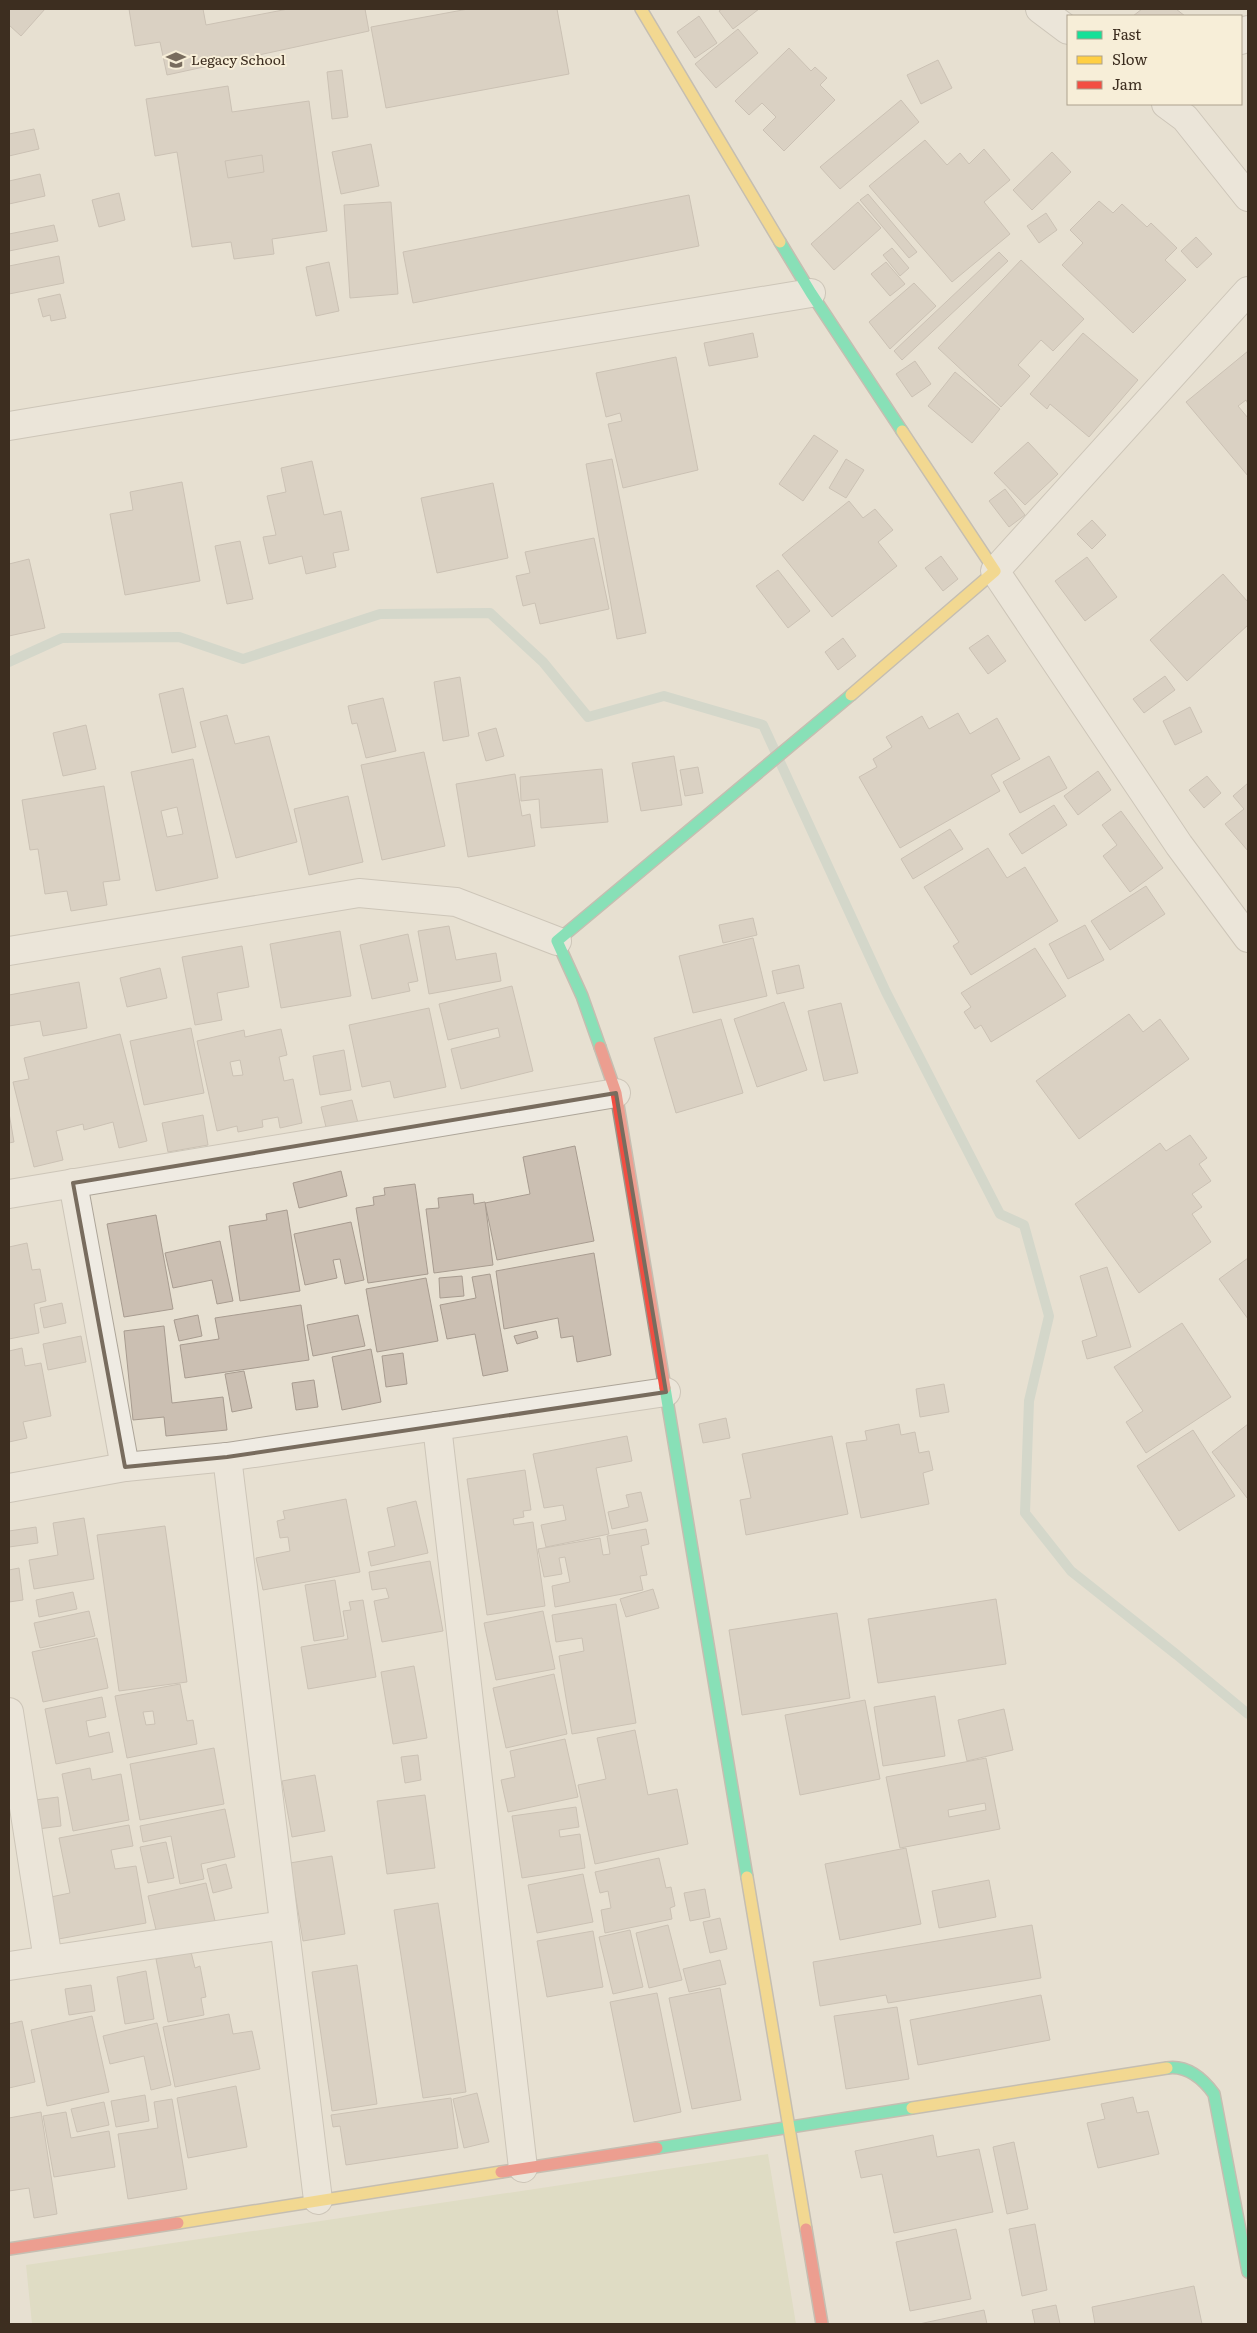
<svg xmlns="http://www.w3.org/2000/svg" width="1257" height="2333" viewBox="0 0 1257 2333" font-family="Literata,serif">
<style>
.green{fill:#d6d7b3}
.lines{fill:none;stroke-linecap:round;stroke-linejoin:round}
.stream{stroke:#bcccc2;stroke-width:10}
.building{fill:#cbbfb2;stroke:#a89c90;fill-rule:evenodd}
.street-casing{stroke:#ada599;stroke-width:30}
.fast-casing{stroke:#9c958a;stroke-width:14}
.slow-casing{stroke:#9c958a;stroke-width:14}
.jam-casing{stroke:#9c958a;stroke-width:14}
.street{stroke:#efebe3;stroke-width:28}
.fast{stroke:#16e098;stroke-width:11}
.slow{stroke:#ffcf43;stroke-width:11}
.jam{stroke:#f24e42;stroke-width:11}
.marked{fill:none;stroke:#786c5e;stroke-width:4;stroke-linejoin:round}
.labels{text-anchor:middle;stroke-width:4;stroke-linejoin:round;paint-order:stroke}
.poi-label{font-size:14px;fill:#3d2e20;stroke:#f7eed8;text-anchor:start}
</style>
<rect width="100%" height="100%" fill="#e7e0d1"/>
<path class="green" d="M768 2154 796 2324H32L26 2265Z"/>
<g class="lines">
<path class="stream" d="M9 662 62 638 179 637 243 659 380 614 490 613 543 662 588 717 664 696 763 725 886 992 1000 1214 1024 1225 1049 1316 1029 1401 1025 1513 1071 1571 1177 1655 1248 1714"/>
</g>
<g class="building">
<path d="M9 9H45L21 36 9 25Z"/>
<path d="M129 9H203L206 25 288 9H365L369 31 167 75 160 42 135 46Z"/>
<path d="M468 9H557L569 74 386 108 371 27Z"/>
<path d="M722 9H759L733 29 719 11Z"/>
<path d="M1142 9H1176L1185 16H1133Z"/>
<path d="M699 16 717 43 695 58 677 32Z"/>
<path d="M738 29 758 53 716 88 695 64Z"/>
<path d="M789 48 811 71 815 67 827 78 820 85 835 100 784 151 763 130 776 117 762 103 749 115 735 101Z"/>
<path d="M938 60 952 88 921 104 907 75Z"/>
<path d="M342 70 348 117 332 119 327 72Z"/>
<path d="M228 86 232 112 309 101 327 231 272 239 274 254 234 259 231 242 192 247 177 152 155 156 146 99Z"/>
<path d="M901 100 919 122 840 189 820 167Z"/>
<path d="M34 129 39 149 9 156V134Z"/>
<path d="M925 140 947 165 960 153 969 164 984 149 1010 180 984 202 1010 234 952 282 869 186Z"/>
<path d="M371 144 379 186 341 194 332 152Z"/>
<path d="M1052 152 1071 172 1032 210 1013 190Z"/>
<path d="M262 155 264 172 228 178 225 161Z"/>
<path d="M40 174 45 196 9 204V181Z"/>
<path d="M119 193 125 220 99 227 92 200Z"/>
<path d="M868 194 917 252 909 258 860 200Z"/>
<path d="M689 195 699 246 413 303 403 252Z"/>
<path d="M1099 201 1113 213 1122 204 1147 227 1151 223 1177 248 1165 260 1186 280 1133 333 1062 265 1083 243 1070 230Z"/>
<path d="M391 202 398 294 350 298 344 205Z"/>
<path d="M858 202 881 228 834 270 811 244Z"/>
<path d="M1046 213 1057 230 1039 243 1027 226Z"/>
<path d="M54 225 58 241 9 251V234Z"/>
<path d="M1196 237 1212 254 1197 268 1181 251Z"/>
<path d="M892 248 909 268 900 276 883 255Z"/>
<path d="M999 252 1008 261 902 360 894 351Z"/>
<path d="M59 256 64 283 9 294V266Z"/>
<path d="M1021 260 1084 319 1053 351 1041 340 1018 365 1030 376 1001 407 938 348Z"/>
<path d="M329 262 339 311 316 316 306 267Z"/>
<path d="M886 262 905 284 890 296 871 274Z"/>
<path d="M914 283 936 306 890 349 869 322Z"/>
<path d="M60 294 66 318 51 321 50 315 43 317 38 299Z"/>
<path d="M753 333 758 357 709 366 704 343Z"/>
<path d="M1083 333 1138 380 1089 437 1050 404 1047 409 1030 394Z"/>
<path d="M1248 351V404L1246 400 1238 406 1248 418V476L1186 402Z"/>
<path d="M676 357 698 470 623 488 608 424 622 421 620 413 606 417 596 373Z"/>
<path d="M915 361 931 384 912 397 896 374Z"/>
<path d="M955 372 1000 409 972 443 928 406Z"/>
<path d="M814 435 838 451 803 501 779 484Z"/>
<path d="M1028 442 1058 474 1025 505 994 473Z"/>
<path d="M612 459 646 633 617 639 586 464Z"/>
<path d="M846 459 864 470 846 498 829 488Z"/>
<path d="M312 461 324 515 341 511 349 550 333 553 336 567 306 574 302 556 269 564 263 537 276 535 267 496 286 492 281 468Z"/>
<path d="M182 482 200 581 125 595 110 514 133 510 130 492Z"/>
<path d="M493 483 508 558 437 573 421 498Z"/>
<path d="M1005 489 1025 515 1009 527 989 501Z"/>
<path d="M849 501 863 518 875 509 893 530 878 542 897 566 832 617 782 555Z"/>
<path d="M1092 520 1106 535 1092 549 1077 534Z"/>
<path d="M594 538 609 609 540 624 535 603 523 606 516 576 530 573 525 552Z"/>
<path d="M240 541 253 599 227 604 215 546Z"/>
<path d="M941 556 958 579 943 591 925 568Z"/>
<path d="M1087 557 1117 597 1085 621 1055 581Z"/>
<path d="M29 559 45 628 9 636V564Z"/>
<path d="M778 570 810 611 788 628 756 586Z"/>
<path d="M1223 574 1248 602V625L1187 681 1150 640Z"/>
<path d="M988 635 1006 661 988 674 969 648Z"/>
<path d="M843 638 856 656 838 670 825 652Z"/>
<path d="M1165 676 1175 690 1144 713 1133 699Z"/>
<path d="M460 677 469 736 443 741 434 682Z"/>
<path d="M183 688 196 747 172 753 159 694Z"/>
<path d="M383 698 396 751 366 758 357 723 352 724 348 706Z"/>
<path d="M1190 707 1202 732 1175 745 1163 721Z"/>
<path d="M958 713 970 734 997 718 1020 759 991 775 1000 791 900 848 859 777 877 767 873 759 892 747 886 737 922 716 929 729Z"/>
<path d="M227 715 235 744 269 736 297 842 236 858 200 722Z"/>
<path d="M86 725 96 769 63 776 53 733Z"/>
<path d="M496 728 504 756 486 761 478 733Z"/>
<path d="M424 752 445 846 382 860 361 765Z"/>
<path d="M674 756 682 805 641 811 632 763Z"/>
<path d="M1049 756 1067 788 1020 813 1003 782Z"/>
<path d="M193 759 218 878 156 891 131 772ZM177 807 183 834 167 837 161 811Z"/>
<path d="M698 767 703 793 685 796 680 770Z"/>
<path d="M602 769 608 822 541 828 539 799 521 801 520 777Z"/>
<path d="M1098 771 1111 790 1078 815 1064 796Z"/>
<path d="M515 774 522 816 530 814 535 846 468 857 456 784Z"/>
<path d="M1207 776 1221 793 1204 808 1189 790Z"/>
<path d="M1248 783V851L1225 824 1244 809 1233 796Z"/>
<path d="M104 786 120 880 103 882 107 905 71 911 67 891 45 894 38 849 30 850 22 800Z"/>
<path d="M348 796 363 862 309 875 294 809Z"/>
<path d="M1054 805 1067 825 1022 854 1009 834Z"/>
<path d="M1121 811 1163 868 1130 892 1103 856 1117 845 1102 825Z"/>
<path d="M950 829 963 849 913 879 901 859Z"/>
<path d="M988 848 1007 878 1025 867 1058 921 971 975 953 946 959 942 924 887Z"/>
<path d="M1146 886 1165 914 1110 950 1091 921Z"/>
<path d="M753 918 757 935 723 943 719 925Z"/>
<path d="M1085 925 1104 960 1068 979 1049 944Z"/>
<path d="M449 926 456 960 496 953 501 981 429 994 418 931Z"/>
<path d="M340 931 351 996 281 1008 270 944Z"/>
<path d="M408 934 418 981 408 983 410 991 372 999 360 945Z"/>
<path d="M753 938 767 996 693 1013 679 956Z"/>
<path d="M242 946 249 987 217 993 222 1020 195 1025 182 957Z"/>
<path d="M1035 948 1066 996 991 1042 981 1025 975 1029 964 1012 971 1007 961 993Z"/>
<path d="M799 965 804 988 777 994 772 971Z"/>
<path d="M160 968 167 998 127 1007 120 978Z"/>
<path d="M79 982 87 1028 43 1036 40 1021 9 1026V995Z"/>
<path d="M512 986 533 1071 461 1089 451 1049 500 1037 498 1028 448 1040 439 1004Z"/>
<path d="M784 1002 807 1070 757 1087 734 1019Z"/>
<path d="M841 1003 858 1073 824 1081 808 1011Z"/>
<path d="M429 1008 446 1087 394 1098 390 1081 362 1087 349 1025Z"/>
<path d="M1129 1014 1143 1032 1160 1019 1189 1059 1079 1139 1036 1081Z"/>
<path d="M721 1019 743 1093 676 1113 654 1038Z"/>
<path d="M191 1028 204 1093 144 1105 130 1041Z"/>
<path d="M281 1029 287 1055 279 1057 284 1081 293 1079 302 1123 280 1128 278 1117 262 1120 263 1127 238 1132 237 1126 217 1131 197 1041 244 1030 245 1037ZM240 1060 243 1075 233 1076 230 1062Z"/>
<path d="M120 1034 147 1141 119 1148 113 1122 84 1130 83 1124 56 1131 63 1160 34 1167 13 1082 29 1079 24 1058Z"/>
<path d="M344 1050 351 1090 320 1095 313 1056Z"/>
<path d="M352 1100 358 1123 327 1131 321 1107Z"/>
<path d="M9 1113 14 1142 9 1143Z"/>
<path d="M203 1115 208 1145 168 1152 162 1123Z"/>
<path d="M1190 1135 1207 1158 1199 1164 1211 1181 1192 1194 1202 1207 1192 1214 1211 1242 1139 1293 1075 1204 1160 1143 1166 1151Z"/>
<path d="M575 1146 594 1241 497 1260 485 1203 530 1194 523 1157Z"/>
<path d="M341 1171 347 1196 299 1208 293 1183Z"/>
<path d="M415 1184 428 1274 368 1283 356 1208 374 1205 373 1197 385 1195 384 1188Z"/>
<path d="M473 1194 474 1204 485 1202 493 1265 434 1273 426 1209 439 1208 438 1198Z"/>
<path d="M287 1210 300 1291 240 1301 229 1226 267 1220 266 1214Z"/>
<path d="M156 1215 173 1309 124 1317 107 1224Z"/>
<path d="M351 1222 364 1280 345 1284 340 1259 333 1260 337 1278 305 1285 294 1234Z"/>
<path d="M220 1241 233 1301 217 1304 212 1280 173 1288 165 1253Z"/>
<path d="M27 1243 32 1270 40 1269 46 1301 34 1304 39 1333 9 1339V1247Z"/>
<path d="M594 1253 611 1355 577 1362 573 1336 561 1338 558 1318 504 1329 496 1271Z"/>
<path d="M1248 1258V1319L1219 1279Z"/>
<path d="M1107 1267 1131 1347 1087 1359 1082 1341 1097 1336 1080 1276Z"/>
<path d="M490 1274 508 1371 483 1376 475 1334 447 1339 440 1305 476 1298 472 1277Z"/>
<path d="M462 1276 464 1296 440 1298 439 1278Z"/>
<path d="M426 1278 438 1341 377 1352 366 1289Z"/>
<path d="M62 1303 66 1323 44 1328 40 1308Z"/>
<path d="M301 1305 309 1360 185 1378 180 1345 219 1339 215 1318Z"/>
<path d="M198 1315 202 1336 179 1341 174 1320Z"/>
<path d="M358 1315 365 1346 313 1356 307 1325Z"/>
<path d="M1182 1323 1231 1397 1146 1453 1126 1422 1143 1411 1114 1367Z"/>
<path d="M164 1326 172 1403 223 1397 227 1430 166 1436 164 1417 133 1420 124 1331Z"/>
<path d="M536 1331 538 1338 517 1344 514 1336Z"/>
<path d="M81 1336 86 1362 48 1370 43 1344Z"/>
<path d="M22 1348 25 1366 41 1363 51 1416 23 1422 27 1438 9 1442V1351Z"/>
<path d="M371 1349 381 1402 342 1410 332 1357Z"/>
<path d="M403 1353 407 1384 386 1387 382 1356Z"/>
<path d="M244 1371 252 1408 232 1412 225 1374Z"/>
<path d="M314 1380 318 1407 296 1410 292 1383Z"/>
<path d="M944 1384 949 1412 920 1417 916 1389Z"/>
<path d="M726 1418 730 1438 703 1443 699 1424Z"/>
<path d="M899 1424 901 1435 915 1432 919 1453 929 1451 933 1470 923 1473 929 1504 861 1518 846 1443 867 1440 865 1431Z"/>
<path d="M1248 1424V1497L1247 1498 1212 1452Z"/>
<path d="M1193 1430 1235 1496 1179 1531 1137 1466Z"/>
<path d="M627 1436 632 1461 596 1468 609 1534 546 1547 541 1525 566 1520 563 1505 544 1508 533 1454Z"/>
<path d="M832 1436 848 1514 746 1535 740 1500 751 1498 742 1454Z"/>
<path d="M525 1470 531 1510 523 1511 524 1517 513 1519 514 1525 533 1522 545 1606 487 1615 467 1479Z"/>
<path d="M641 1492 648 1521 612 1529 608 1512 629 1507 626 1495Z"/>
<path d="M346 1499 360 1572 263 1590 256 1558 290 1551 288 1537 280 1538 277 1521 285 1519 283 1511Z"/>
<path d="M416 1501 428 1553 371 1566 368 1552 395 1546 387 1508Z"/>
<path d="M84 1518 94 1579 34 1589 29 1560 58 1555 53 1523Z"/>
<path d="M165 1526 187 1682 119 1691 97 1535Z"/>
<path d="M36 1527 38 1543 9 1547V1531Z"/>
<path d="M646 1529 649 1544 641 1546 647 1575 640 1576 643 1590 555 1607 552 1586 570 1582 565 1557 559 1558 562 1574 544 1577 538 1549 600 1538 603 1555 610 1554 607 1536Z"/>
<path d="M430 1561 443 1631 382 1642 374 1601 389 1598 386 1588 372 1590 369 1572Z"/>
<path d="M19 1568 23 1600 9 1602V1570Z"/>
<path d="M335 1580 344 1636 314 1641 305 1585Z"/>
<path d="M653 1589 659 1608 626 1617 620 1599Z"/>
<path d="M73 1592 77 1609 39 1617 36 1600Z"/>
<path d="M996 1599 1006 1664 878 1683 868 1619Z"/>
<path d="M363 1600 376 1677 308 1689 301 1647 348 1639 343 1611 351 1610 349 1602Z"/>
<path d="M616 1604 636 1723 572 1734 559 1656 584 1651 582 1638 556 1642 552 1615Z"/>
<path d="M89 1611 95 1636 40 1648 34 1623Z"/>
<path d="M543 1611 555 1669 496 1680 484 1623Z"/>
<path d="M837 1613 850 1698 742 1715 729 1630Z"/>
<path d="M97 1638 108 1688 43 1702 32 1652Z"/>
<path d="M414 1666 427 1738 393 1744 381 1672Z"/>
<path d="M554 1674 567 1734 506 1748 493 1688Z"/>
<path d="M180 1684 187 1721 193 1720 197 1744 127 1758 115 1696ZM153 1711 155 1724 146 1725 143 1712Z"/>
<path d="M935 1696 945 1756 883 1766 874 1707Z"/>
<path d="M102 1697 106 1717 86 1721 89 1737 109 1732 113 1752 56 1764 45 1709Z"/>
<path d="M865 1700 880 1779 800 1795 785 1715Z"/>
<path d="M1004 1709 1013 1750 967 1761 958 1720Z"/>
<path d="M635 1730 648 1795 677 1789 688 1844 595 1864 578 1785 606 1779 597 1738Z"/>
<path d="M565 1739 578 1797 508 1812 501 1780 515 1777 510 1751Z"/>
<path d="M214 1748 224 1804 140 1820 130 1764Z"/>
<path d="M418 1755 421 1780 405 1783 401 1757Z"/>
<path d="M986 1758 1000 1829 900 1848 886 1777ZM985 1803 986 1810 949 1817 948 1810Z"/>
<path d="M90 1768 92 1780 121 1774 129 1820 73 1831 62 1774Z"/>
<path d="M315 1775 325 1831 292 1837 282 1781Z"/>
<path d="M425 1795 435 1868 387 1874 377 1801Z"/>
<path d="M58 1797 61 1826 38 1829 35 1800Z"/>
<path d="M576 1807 579 1827 559 1830 560 1837 580 1834 585 1868 522 1878 512 1816Z"/>
<path d="M225 1809 235 1857 201 1864 204 1879 180 1884 171 1836 143 1842 140 1826Z"/>
<path d="M129 1825 133 1846 111 1850 115 1869 136 1866 146 1923 53 1940 46 1898 70 1893 59 1838Z"/>
<path d="M166 1842 174 1878 148 1883 140 1847Z"/>
<path d="M906 1848 921 1924 840 1940 825 1864Z"/>
<path d="M332 1856 345 1934 303 1941 290 1863Z"/>
<path d="M659 1858 666 1888 671 1887 675 1906 670 1908 672 1919 605 1933 601 1910 611 1908 608 1891 600 1893 595 1872Z"/>
<path d="M226 1864 232 1888 213 1893 207 1869Z"/>
<path d="M583 1874 593 1922 537 1933 528 1885Z"/>
<path d="M989 1880 996 1917 939 1928 932 1891Z"/>
<path d="M206 1883 215 1921 157 1934 148 1896Z"/>
<path d="M705 1889 710 1917 690 1921 684 1893Z"/>
<path d="M438 1903 466 2092 423 2098 394 1910Z"/>
<path d="M720 1918 727 1949 710 1953 703 1922Z"/>
<path d="M668 1925 682 1980 649 1988 636 1933Z"/>
<path d="M1032 1925 1041 1978 888 2003 886 1995 820 2006 813 1962Z"/>
<path d="M630 1930 643 1987 613 1994 599 1937Z"/>
<path d="M593 1931 603 1987 547 1997 537 1941Z"/>
<path d="M191 1952 195 1968 200 1966 206 1997 201 1998 204 2015 168 2022 156 1959Z"/>
<path d="M720 1960 726 1984 689 1992 683 1969Z"/>
<path d="M357 1965 377 2104 332 2111 312 1972Z"/>
<path d="M146 1971 154 2019 125 2024 117 1977Z"/>
<path d="M91 1985 95 2011 69 2015 65 1989Z"/>
<path d="M720 1988 741 2100 692 2109 669 1998Z"/>
<path d="M657 1993 681 2112 634 2122 610 2002Z"/>
<path d="M1041 1995 1050 2040 918 2065 910 2020Z"/>
<path d="M897 2007 909 2079 846 2089 834 2016Z"/>
<path d="M229 2014 233 2034 252 2031 260 2069 175 2087 163 2027Z"/>
<path d="M92 2016 109 2092 47 2106 31 2030Z"/>
<path d="M22 2021 35 2082 9 2088V2024Z"/>
<path d="M157 2023 171 2085 151 2090 144 2056 110 2064 103 2036Z"/>
<path d="M236 2086 247 2147 188 2158 177 2098Z"/>
<path d="M477 2093 489 2142 464 2148 453 2099Z"/>
<path d="M145 2095 149 2121 116 2127 111 2101Z"/>
<path d="M1133 2097 1137 2113 1148 2111 1159 2154 1098 2168 1087 2123 1105 2119 1101 2104Z"/>
<path d="M451 2098 458 2148 346 2165 340 2126 333 2127 331 2115Z"/>
<path d="M172 2099 187 2189 128 2199 118 2134 158 2128 154 2102Z"/>
<path d="M104 2102 109 2125 77 2132 71 2109Z"/>
<path d="M41 2112 57 2214 34 2218 29 2188 9 2191V2118Z"/>
<path d="M66 2112 71 2138 109 2131 115 2167 54 2177 43 2116Z"/>
<path d="M933 2135 937 2157 979 2149 993 2212 894 2233 882 2174 861 2178 855 2151Z"/>
<path d="M1014 2142 1028 2209 1007 2214 993 2147Z"/>
<path d="M1035 2224 1047 2290 1022 2296 1009 2229Z"/>
<path d="M956 2229 971 2299 910 2311 896 2242Z"/>
<path d="M1194 2286 1202 2324H1095L1092 2307Z"/>
<path d="M1056 2305 1060 2324H1035L1032 2310Z"/>
<path d="M984 2310 987 2324H919Z"/>
</g>
<g class="lines">
<defs>
<g id="street">
<path d="M1040 9 1068 30"/>
<path d="M1241 40 1248 30"/>
<path d="M1166 104 1185 118 1248 197"/>
<path d="M1248 291 995 571 1179 845 1248 938"/>
<path d="M9 426 811 293"/>
<path d="M9 951 359 893 456 902 557 941"/>
<path d="M73 1183 125 1467"/>
<path d="M9 1194 616 1093"/>
<path d="M437 1426 523 2168"/>
<path d="M227 1457 318 2200"/>
<path d="M9 1488 125 1467 227 1457 666 1392"/>
<path d="M9 1712 48 1960"/>
<path d="M9 1966 284 1925"/>
</g>
<g id="fast">
<path d="M780 242 811 293 902 431"/>
<path d="M600 1047 582 996 557 941 851 695"/>
<path d="M665 1388 747 1877"/>
<path d="M1167 2068C1188 2065 1203 2079 1214 2094L1248 2272"/>
<path d="M657 2148 912 2108"/>
</g>
<g id="slow">
<path d="M641 9 780 242"/>
<path d="M851 695 995 571 902 431"/>
<path d="M747 1877 806 2229"/>
<path d="M912 2108 1167 2068"/>
<path d="M178 2223 501 2172"/>
</g>
<g id="jam">
<path d="M600 1047 616 1093 665 1388"/>
<path d="M501 2172 657 2148"/>
<path d="M806 2229 822 2324"/>
<path d="M9 2249 178 2223"/>
</g>
</defs>
<use href="#street" class="street-casing"/>
<use href="#fast" class="fast-casing"/>
<use href="#slow" class="slow-casing"/>
<use href="#jam" class="jam-casing"/>
<use href="#street" class="street"/>
<use href="#fast" class="fast"/>
<use href="#slow" class="slow"/>
<use href="#jam" class="jam"/>
</g>
<path d="M0 0H1257V2333H0ZM616 1093 666 1392 227 1457 125 1467 73 1183Z" fill="#e7e0d1" fill-opacity=".55" fill-rule="evenodd"/>
<path class="marked" d="M616 1093 666 1392 227 1457 125 1467 73 1183Z"/>
<defs>
<symbol id="school-bare" viewBox="-9 -9 18 18"><path d="M0-5L7-2L0 1L-7-2ZM-4 1L0 2.5L4 1V4Q0 6-4 4Z" fill="#786c5e" stroke="#f7eed8" stroke-width="2.5" paint-order="stroke"/></symbol>
</defs>
<g fill-rule="evenodd">
<use href="#school-bare" x="162" y="46" width="28" height="28"/>
</g>
<g class="labels">
<g class="poi-label">
<text x="191" y="65">Legacy School</text>
</g>
</g>
<rect width="1257" height="2333" fill="none" stroke="#3d2e20" stroke-width="20"/>
<rect x="1067" y="15" width="175" height="90" fill="#f7eed8" stroke="#ada18e"/>
<rect x="1077" y="31" width="25" height="8" fill="#16e098" stroke="#ada18e"/>
<text x="1112" y="40" font-size="15" fill="#3d2e20">Fast</text>
<rect x="1077" y="56" width="25" height="8" fill="#ffcf43" stroke="#ada18e"/>
<text x="1112" y="65" font-size="15" fill="#3d2e20">Slow</text>
<rect x="1077" y="81" width="25" height="8" fill="#f24e42" stroke="#ada18e"/>
<text x="1112" y="90" font-size="15" fill="#3d2e20">Jam</text>
</svg>
